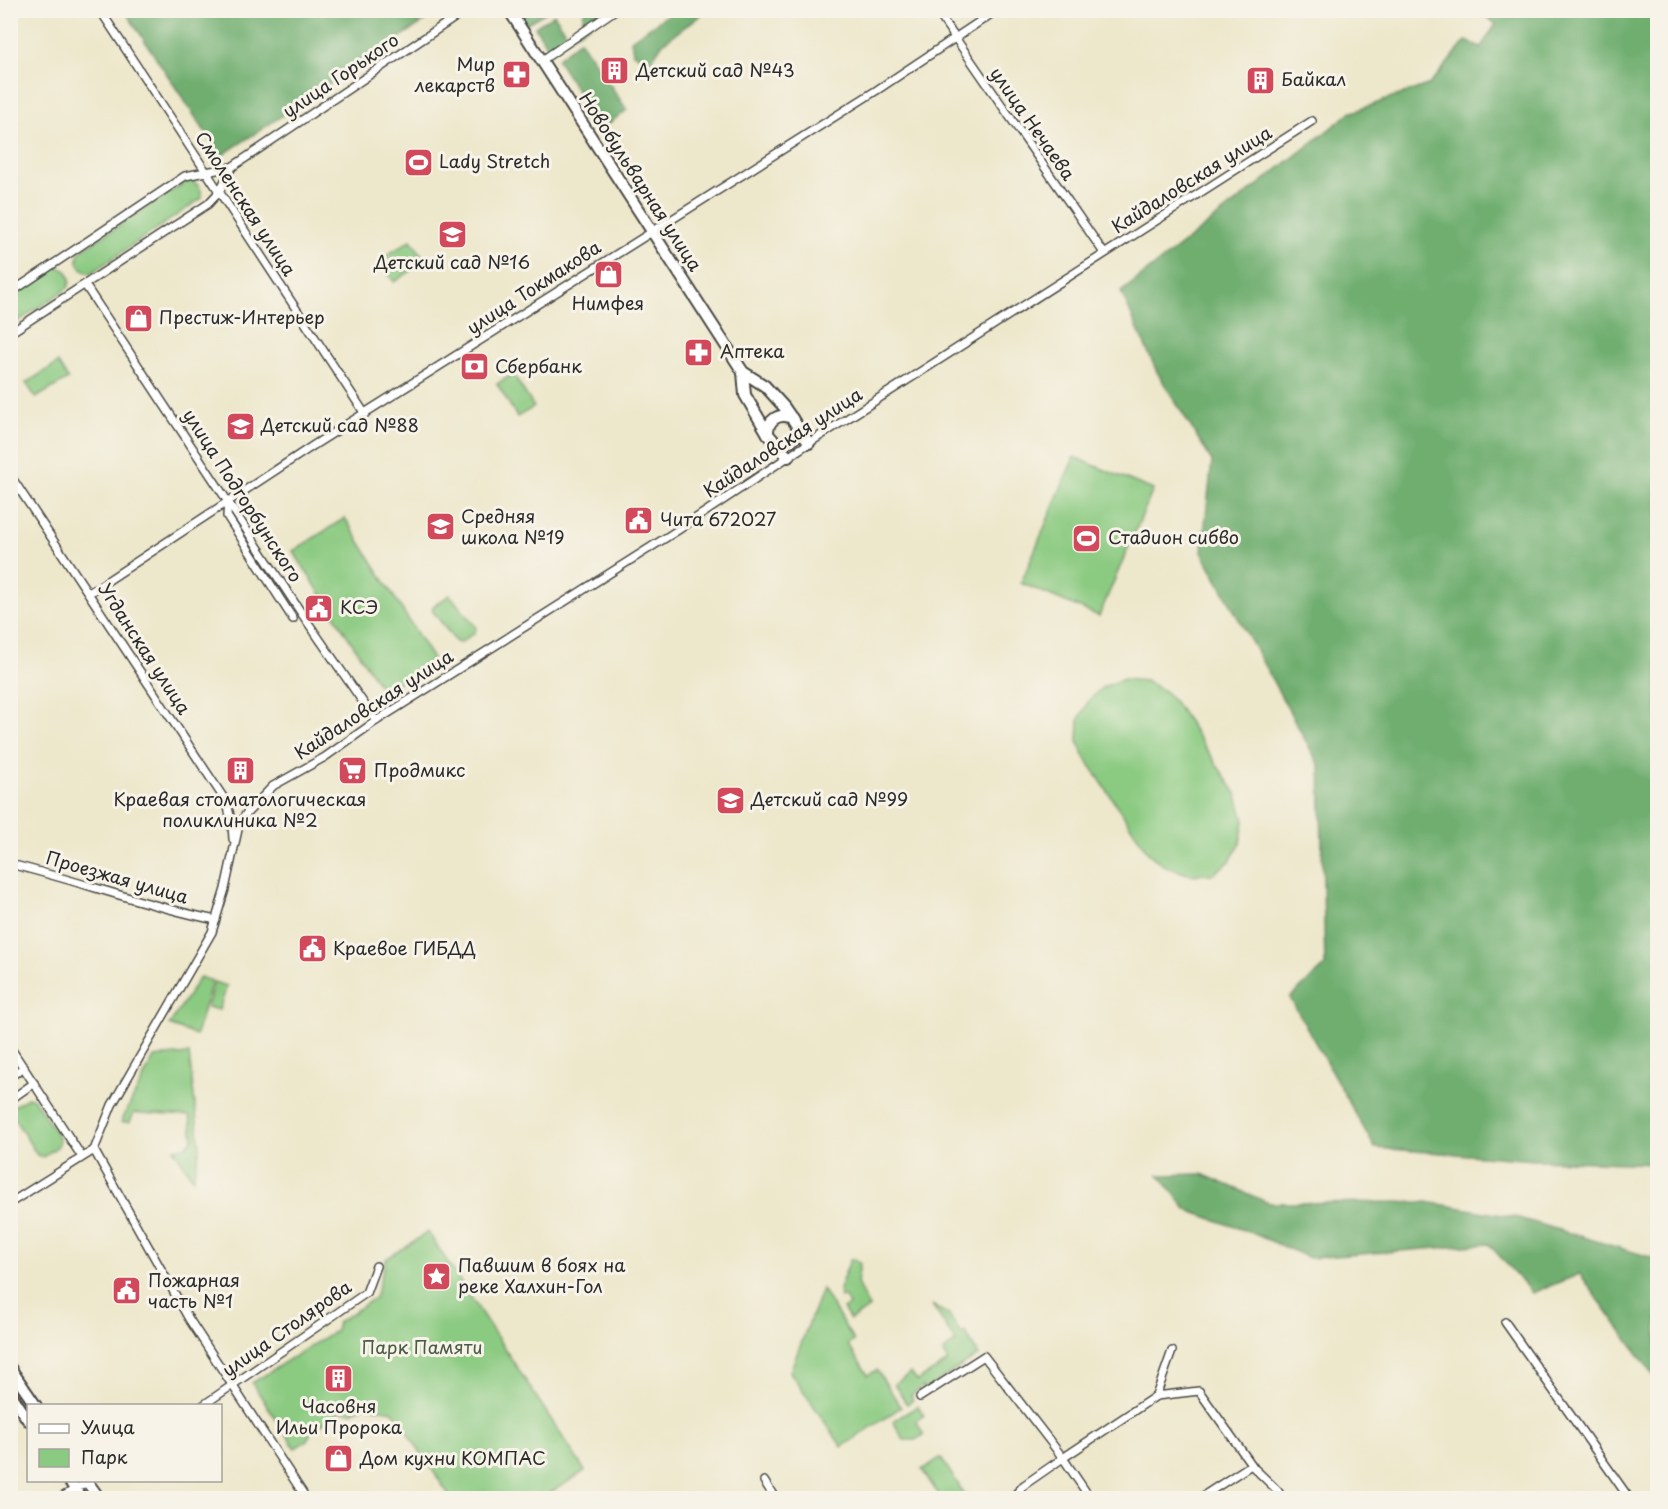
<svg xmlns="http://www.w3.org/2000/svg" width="1668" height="1509" viewBox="0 0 1668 1509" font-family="'Playpen Sans',sans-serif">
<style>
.green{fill:#8bca81;stroke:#5b7a56;stroke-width:1.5}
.forest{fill:#70ae6f;stroke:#4e6c4d;stroke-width:1.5}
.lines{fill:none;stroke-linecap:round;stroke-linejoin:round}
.street-casing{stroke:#484743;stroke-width:10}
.secondary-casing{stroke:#484743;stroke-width:14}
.primary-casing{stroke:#484743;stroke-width:14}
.street{stroke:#fff;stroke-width:7}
.secondary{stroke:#fff;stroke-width:10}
.primary{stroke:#fff;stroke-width:10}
.labels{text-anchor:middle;stroke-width:6;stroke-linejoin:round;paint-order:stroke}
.poi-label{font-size:18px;fill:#2b2b2b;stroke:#f7f3e8;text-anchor:start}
.street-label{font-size:18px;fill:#2b2b2b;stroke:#f7f3e8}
.park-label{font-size:18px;fill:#485b45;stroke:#f7f3e8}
</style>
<rect width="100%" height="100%" fill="#f7f3e8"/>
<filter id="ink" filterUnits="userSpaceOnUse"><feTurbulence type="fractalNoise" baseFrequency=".0167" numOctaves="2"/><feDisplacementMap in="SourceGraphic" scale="12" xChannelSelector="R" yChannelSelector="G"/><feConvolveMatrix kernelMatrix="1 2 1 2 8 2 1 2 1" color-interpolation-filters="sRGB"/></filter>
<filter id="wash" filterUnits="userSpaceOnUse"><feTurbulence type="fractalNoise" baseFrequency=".008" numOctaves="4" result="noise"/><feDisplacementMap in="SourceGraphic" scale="24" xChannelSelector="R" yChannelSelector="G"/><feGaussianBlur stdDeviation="1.35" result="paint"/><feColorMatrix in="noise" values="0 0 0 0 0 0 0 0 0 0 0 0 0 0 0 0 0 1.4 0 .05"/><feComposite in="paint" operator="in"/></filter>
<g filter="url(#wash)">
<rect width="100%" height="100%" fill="#ede7cb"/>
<g class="green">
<path d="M189 180C198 183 202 189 202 198L91 273C80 270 74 262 80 251Z"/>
<path d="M411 240 426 261 394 282 379 260Z"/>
<path d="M56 267C68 269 73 276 68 288L11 326V296Z"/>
<path d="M58 363 68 379 36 398 26 383Z"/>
<path d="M513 374 534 407 517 417 497 384Z"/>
<path d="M1074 457 1153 490 1099 616 1021 583Z"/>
<path d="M345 518 433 659 384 693 293 551Z"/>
<path d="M450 595 476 627 475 632 460 643 456 642 432 610 433 606Z"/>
<path d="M1124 679 1146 681 1166 692 1179 708 1237 795 1244 821 1240 844 1230 861 1213 874 1191 875 1166 867 1149 854 1086 759 1078 742 1079 719 1089 700 1103 687Z"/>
<path d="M200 977 212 981 196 1035 169 1025Z"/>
<path d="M214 982 227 986 219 1010 207 1007Z"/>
<path d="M189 1054 200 1147 193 1179 174 1149 185 1147 193 1139 190 1116 134 1113 130 1122H121L154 1057Z"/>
<path d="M29 1097 34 1099 59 1138 58 1146 43 1157 37 1155 11 1113 12 1107Z"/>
<path d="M428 1232 585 1471 542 1498H451L393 1411 364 1406 352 1412 342 1411 311 1431 308 1440 295 1448 252 1383 336 1330 338 1322 375 1298 386 1259Z"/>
<path d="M855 1259 860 1264 857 1283 869 1308 850 1320 843 1309 849 1305 844 1296 841 1298 839 1289 850 1260Z"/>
<path d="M822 1289 854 1341 848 1345 868 1375 877 1370 901 1407 842 1447 790 1372Z"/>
<path d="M932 1305 949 1315 961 1334 965 1332 979 1355 926 1389 923 1387 911 1395 913 1400 907 1404 894 1384 911 1373 917 1381 948 1362 943 1352 956 1342Z"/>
<path d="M918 1406 924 1415 916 1421 924 1435 915 1440H904L893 1421Z"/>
<path d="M940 1458H941L967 1498H941L922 1470Z"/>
</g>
<g class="forest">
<path d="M125 11H440L221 156Z"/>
<path d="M515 11H548L524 25Z"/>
<path d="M584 11H611L550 51 535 27 554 14 567 34 582 24Z"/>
<path d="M673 11H699L701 15 663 43 650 62 633 53 631 40Z"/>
<path d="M1477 11H1657V1164L1535 1160 1375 1148 1290 998 1325 966 1320 767 1202 552 1212 461 1157 372 1121 292 1350 113 1430 84 1466 41 1481 47 1496 24Z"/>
<path d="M580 40 627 110 601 129 557 59Z"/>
<path d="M1202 1174 1269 1203 1427 1202 1519 1218 1657 1259V1380L1580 1274 1532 1293 1489 1244 1310 1258 1252 1233 1187 1210 1159 1175Z"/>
</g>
</g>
<g filter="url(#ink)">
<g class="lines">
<defs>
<g id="street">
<path d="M100 10 365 414"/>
<path d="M936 10 1104 253"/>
<path d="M541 61 615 10"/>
<path d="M85 285 302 614 376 721"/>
<path d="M10 293 185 176 232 167 466 10"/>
<path d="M10 333 208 204 219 192 232 167"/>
<path d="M10 475 227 803 232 824 233 839"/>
<path d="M228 501 227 516 293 619"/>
<path d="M89 593 314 445 877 90 997 10"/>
<path d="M10 864C80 881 146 906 216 920"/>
<path d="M10 1047 82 1157"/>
<path d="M10 1077 24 1067"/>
<path d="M10 1100 34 1083"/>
<path d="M94 1150 189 1319 306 1498"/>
<path d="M10 1203 94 1150 112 1105 212 932 225 889 239 825 246 814 273 786 325 757 376 721 678 530 809 443 1312 121"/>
<path d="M1505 1322 1629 1498"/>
<path d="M1156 1396 1199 1391 1254 1468 1278 1491 1282 1498"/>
<path d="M920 1397 984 1356 1063 1458 1024 1485 1012 1498"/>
<path d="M202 1406 366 1293 376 1266"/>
<path d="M764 1481 775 1498"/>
<path d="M60 1498 89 1481"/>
<path d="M1090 1498 1063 1458 1156 1396 1172 1351"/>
<path d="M1200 1498 1251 1465"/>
</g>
<g id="secondary">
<path d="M509 10 743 372 765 386 784 407 809 443"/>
<path d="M743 372 745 395 768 434 788 457"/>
<path d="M768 434C767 420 779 412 792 418"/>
<path d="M773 441C786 447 798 440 797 426"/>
</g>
<g id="primary">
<path d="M10 1368 36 1406"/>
<path d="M10 1393 28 1420"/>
<path d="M69 1480 81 1498"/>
<path d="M86 1480 99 1498"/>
</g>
</defs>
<use href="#street" class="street-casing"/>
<use href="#secondary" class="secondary-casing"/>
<use href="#primary" class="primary-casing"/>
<use href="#street" class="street"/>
<use href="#secondary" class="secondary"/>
<use href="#primary" class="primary"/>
</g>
</g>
<defs>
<symbol id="building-square" viewBox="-11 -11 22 22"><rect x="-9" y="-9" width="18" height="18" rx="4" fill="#d1495b" stroke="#f7f3e8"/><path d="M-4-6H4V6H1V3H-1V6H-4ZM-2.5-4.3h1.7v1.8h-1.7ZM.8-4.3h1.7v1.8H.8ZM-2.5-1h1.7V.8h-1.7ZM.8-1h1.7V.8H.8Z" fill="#fff"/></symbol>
<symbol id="pharmacy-square" viewBox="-11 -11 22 22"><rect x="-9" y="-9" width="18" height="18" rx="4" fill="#d1495b" stroke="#f7f3e8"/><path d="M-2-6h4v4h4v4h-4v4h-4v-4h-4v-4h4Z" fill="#fff"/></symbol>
<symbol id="stadium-square" viewBox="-11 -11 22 22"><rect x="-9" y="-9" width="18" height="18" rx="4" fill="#d1495b" stroke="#f7f3e8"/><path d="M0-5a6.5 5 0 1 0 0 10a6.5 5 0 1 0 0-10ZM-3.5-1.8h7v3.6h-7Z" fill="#fff"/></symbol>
<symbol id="school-square" viewBox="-11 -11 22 22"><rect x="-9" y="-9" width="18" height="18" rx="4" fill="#d1495b" stroke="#f7f3e8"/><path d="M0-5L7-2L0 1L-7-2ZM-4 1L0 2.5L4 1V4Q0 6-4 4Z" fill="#fff"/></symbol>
<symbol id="shop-square" viewBox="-11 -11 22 22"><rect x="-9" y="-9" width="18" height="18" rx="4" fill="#d1495b" stroke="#f7f3e8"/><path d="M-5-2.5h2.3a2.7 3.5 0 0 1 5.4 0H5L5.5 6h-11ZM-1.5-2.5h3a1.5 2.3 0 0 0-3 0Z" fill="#fff"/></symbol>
<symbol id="bank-square" viewBox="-11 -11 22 22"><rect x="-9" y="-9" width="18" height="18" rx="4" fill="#d1495b" stroke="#f7f3e8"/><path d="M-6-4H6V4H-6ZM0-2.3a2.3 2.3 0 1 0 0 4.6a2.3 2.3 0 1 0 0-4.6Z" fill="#fff"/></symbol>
<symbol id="civic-square" viewBox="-11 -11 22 22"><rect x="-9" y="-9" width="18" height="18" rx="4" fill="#d1495b" stroke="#f7f3e8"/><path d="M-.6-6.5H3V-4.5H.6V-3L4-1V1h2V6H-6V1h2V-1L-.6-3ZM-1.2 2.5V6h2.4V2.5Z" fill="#fff"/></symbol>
<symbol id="supermarket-square" viewBox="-11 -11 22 22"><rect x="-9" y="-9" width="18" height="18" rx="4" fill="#d1495b" stroke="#f7f3e8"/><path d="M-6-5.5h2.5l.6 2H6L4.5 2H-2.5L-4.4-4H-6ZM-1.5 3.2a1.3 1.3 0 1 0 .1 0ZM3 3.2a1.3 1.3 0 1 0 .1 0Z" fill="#fff"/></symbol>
<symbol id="sight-square" viewBox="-11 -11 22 22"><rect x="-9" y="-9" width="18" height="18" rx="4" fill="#d1495b" stroke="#f7f3e8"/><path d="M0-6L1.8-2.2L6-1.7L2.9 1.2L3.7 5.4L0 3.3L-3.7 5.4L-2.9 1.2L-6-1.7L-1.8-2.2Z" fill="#fff"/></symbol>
</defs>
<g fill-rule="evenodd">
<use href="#building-square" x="598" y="54" width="33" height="33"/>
<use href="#pharmacy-square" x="500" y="58" width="33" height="33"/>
<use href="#building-square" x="1244" y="64" width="33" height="33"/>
<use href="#stadium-square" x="402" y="146" width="33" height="33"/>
<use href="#school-square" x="436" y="218" width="33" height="33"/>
<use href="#shop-square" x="592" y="258" width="33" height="33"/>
<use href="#shop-square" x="122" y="302" width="33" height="33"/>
<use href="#pharmacy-square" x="682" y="336" width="33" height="33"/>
<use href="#bank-square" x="458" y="350" width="33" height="33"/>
<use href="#school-square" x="224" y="410" width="33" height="33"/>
<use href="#civic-square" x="622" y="504" width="33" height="33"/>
<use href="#school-square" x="424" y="510" width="33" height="33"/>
<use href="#stadium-square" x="1070" y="522" width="33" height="33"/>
<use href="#civic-square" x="302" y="592" width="33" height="33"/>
<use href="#building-square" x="224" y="754" width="33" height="33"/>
<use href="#supermarket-square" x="336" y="754" width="33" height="33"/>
<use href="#school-square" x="714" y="784" width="33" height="33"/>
<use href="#civic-square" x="296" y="932" width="33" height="33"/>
<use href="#sight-square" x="420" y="1260" width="33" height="33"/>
<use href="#civic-square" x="110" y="1274" width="33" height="33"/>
<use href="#building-square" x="322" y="1362" width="33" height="33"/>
<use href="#shop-square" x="322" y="1442" width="33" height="33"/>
</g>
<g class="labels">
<g class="poi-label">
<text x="495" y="71" text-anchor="end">Мир<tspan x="495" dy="21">лекарств</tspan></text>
<text x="636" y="77">Детский сад №43</text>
<text x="1281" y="86">Байкал</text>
<text x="439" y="168">Lady Stretch</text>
<text x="452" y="269" text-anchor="middle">Детский сад №16</text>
<text x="608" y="310" text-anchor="middle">Нимфея</text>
<text x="159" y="324">Престиж-Интерьер</text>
<text x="720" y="358">Аптека</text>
<text x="495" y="373">Сбербанк</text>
<text x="261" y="432">Детский сад №88</text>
<text x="461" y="523">Средняя<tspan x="461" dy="21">школа №19</tspan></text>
<text x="660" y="526">Чита 672027</text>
<text x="1108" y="544">Стадион сибво</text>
<text x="340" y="614">КСЭ</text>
<text x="374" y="777">Продмикс</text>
<text x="240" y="806" text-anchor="middle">Краевая стоматологическая<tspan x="240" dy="21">поликлиника №2</tspan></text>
<text x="751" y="806">Детский сад №99</text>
<text x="333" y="955">Краевое ГИБДД</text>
<text x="458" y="1272">Павшим в боях на<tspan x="458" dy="21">реке Халхин-Гол</tspan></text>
<text x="148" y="1287">Пожарная<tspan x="148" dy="21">часть №1</tspan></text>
<text x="339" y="1413" text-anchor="middle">Часовня<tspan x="339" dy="21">Ильи Пророка</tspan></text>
<text x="360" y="1465">Дом кухни КОМПАС</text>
</g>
<g class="street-label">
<text transform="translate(341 76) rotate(-34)" y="6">улица Горького</text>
<text transform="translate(1032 124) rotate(55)" y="6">улица Нечаева</text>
<text transform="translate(1192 180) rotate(-32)" y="6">Кайдаловская улица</text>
<text transform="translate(640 182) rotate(57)" y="6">Новобульварная улица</text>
<text transform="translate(245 204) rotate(57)" y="6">Смоленская улица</text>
<text transform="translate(534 288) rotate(-33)" y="6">улица Токмакова</text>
<text transform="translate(783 443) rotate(-33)" y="6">Кайдаловская улица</text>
<text transform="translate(242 496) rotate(57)" y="6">улица Подгорбунского</text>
<text transform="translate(144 649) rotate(57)" y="6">Угданская улица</text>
<text transform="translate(374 705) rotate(-33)" y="6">Кайдаловская улица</text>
<text transform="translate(117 878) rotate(16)" y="6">Проезжая улица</text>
<text transform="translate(287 1329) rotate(-35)" y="6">улица Столярова</text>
</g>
<g class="park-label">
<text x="422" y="1354">Парк Памяти</text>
</g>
</g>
<rect width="1668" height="1509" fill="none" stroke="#f7f3e8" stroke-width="36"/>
<rect x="27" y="1404" width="195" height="78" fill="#f7f3e8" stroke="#a5a39c" stroke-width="1.5"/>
<rect x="39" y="1424" width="30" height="9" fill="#ffffff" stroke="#a5a39c" stroke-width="1.5"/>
<text x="81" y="1434" font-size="18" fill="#2b2b2b">Улица</text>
<rect x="39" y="1449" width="30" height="18" fill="#8bca81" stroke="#a5a39c" stroke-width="1.5"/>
<text x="81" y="1464" font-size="18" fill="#2b2b2b">Парк</text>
</svg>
